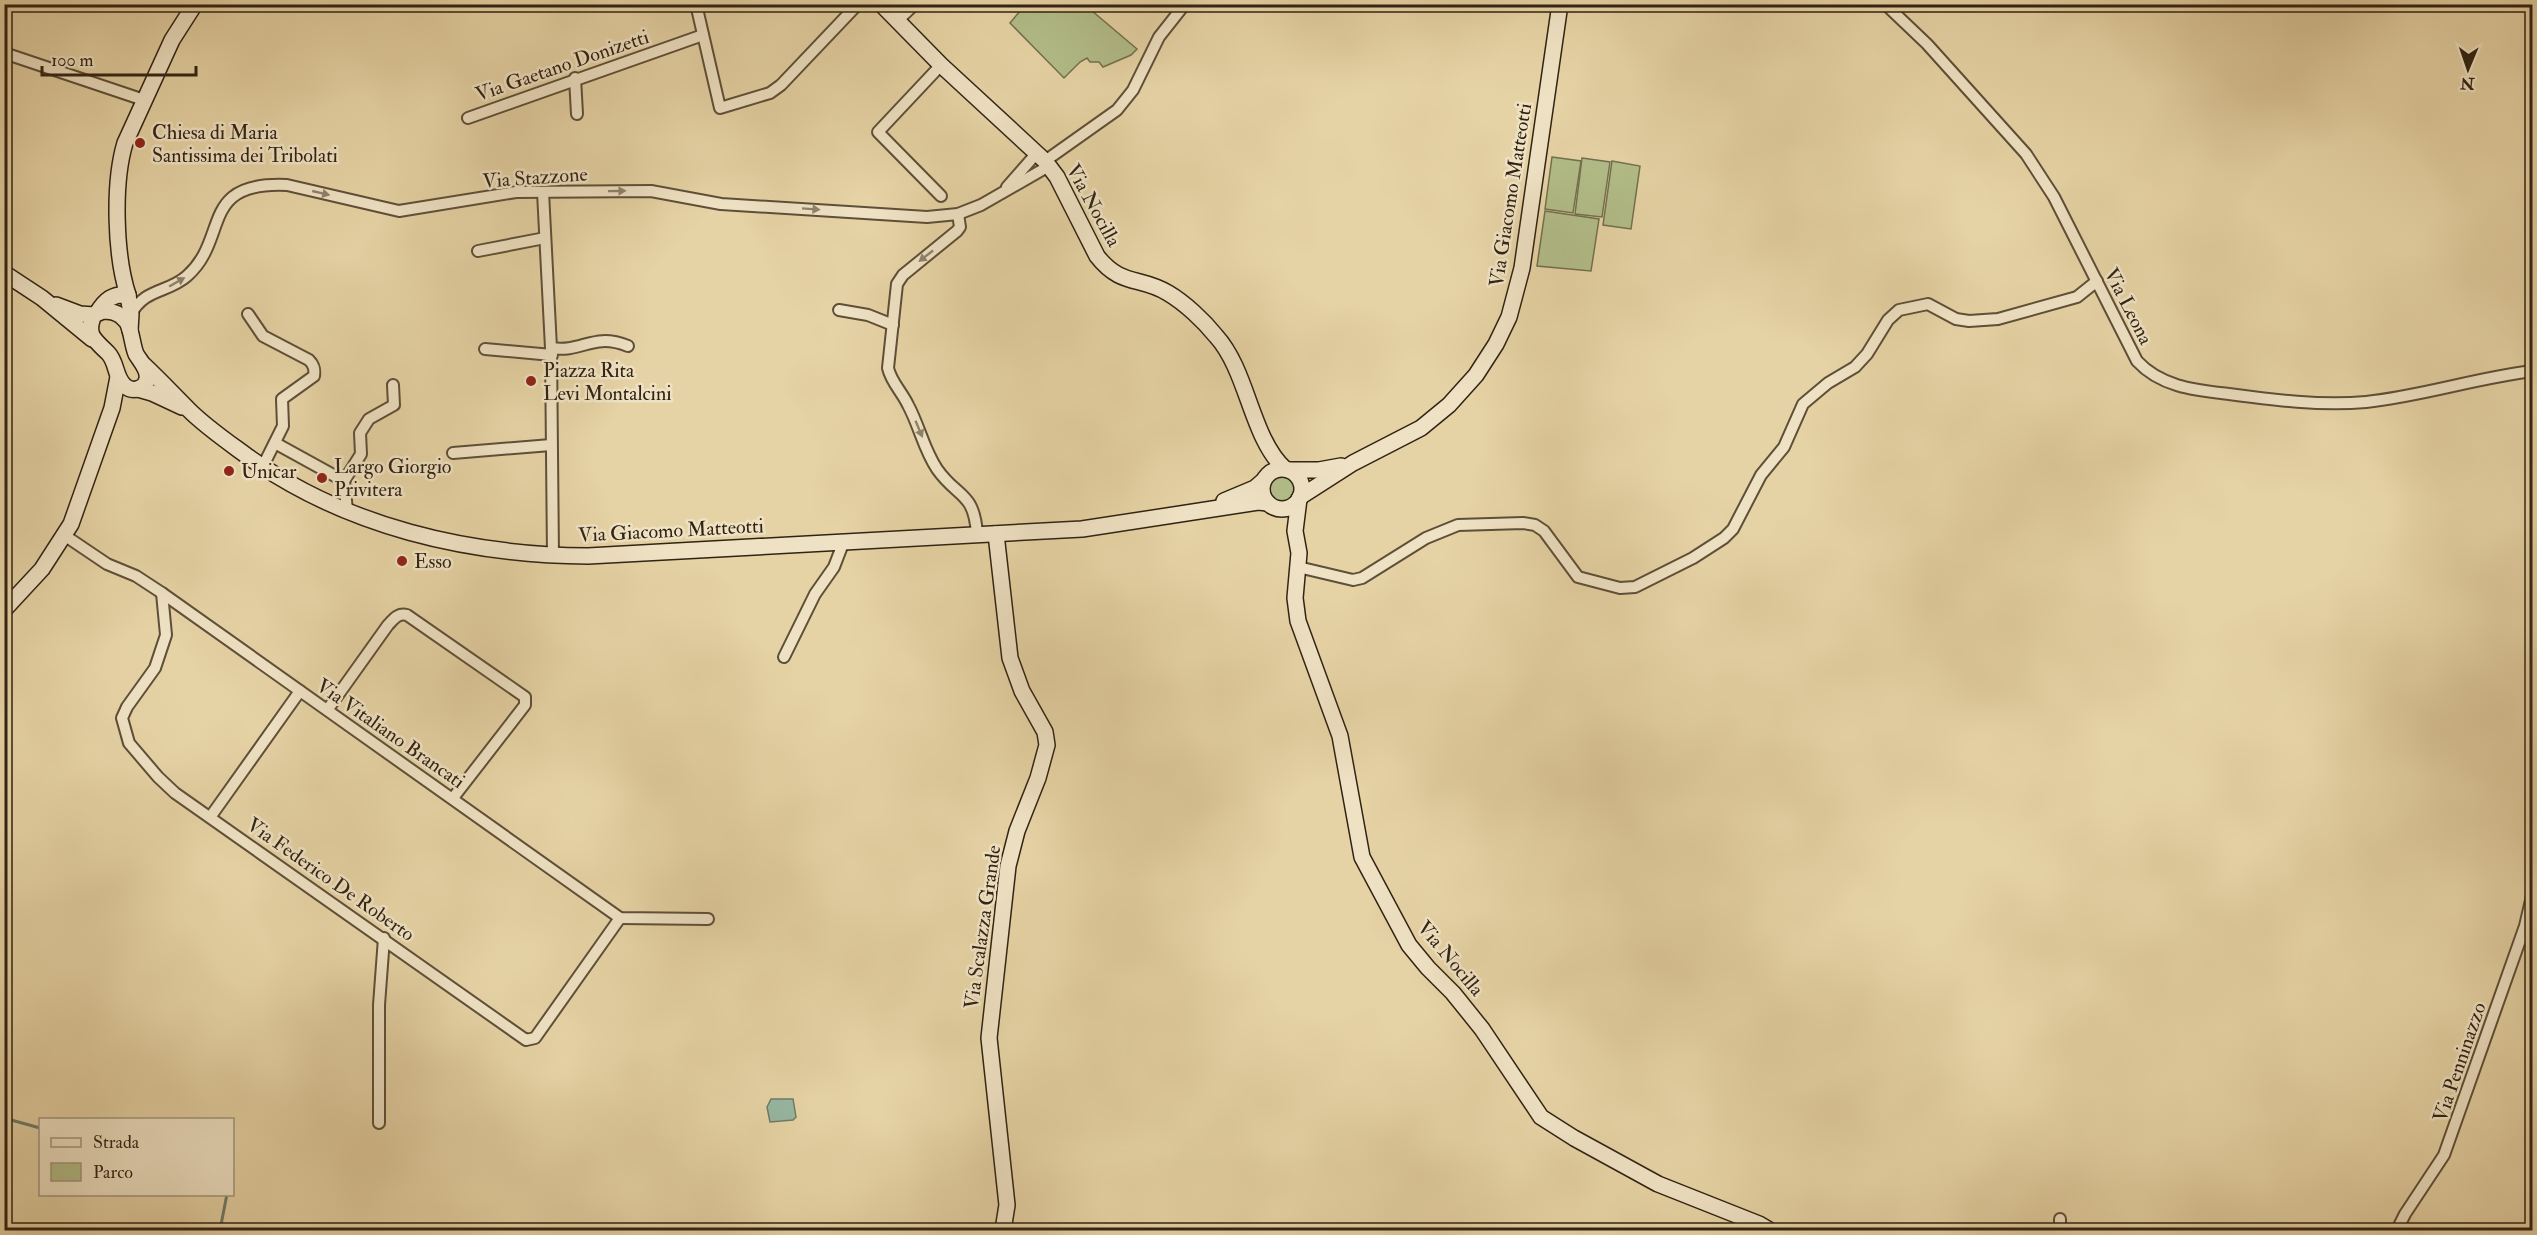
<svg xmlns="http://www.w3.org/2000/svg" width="2537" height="1235" viewBox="0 0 2537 1235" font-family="'IM FELL Double Pica',serif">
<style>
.green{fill:#b2bd88;stroke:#72704e;stroke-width:1.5}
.water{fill:#97b8a3;stroke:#6e7c69;stroke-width:1.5}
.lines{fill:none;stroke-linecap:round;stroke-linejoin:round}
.stream{stroke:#6e7c69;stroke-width:3}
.street-casing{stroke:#5e4f38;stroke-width:14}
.secondary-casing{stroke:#312313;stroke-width:18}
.street{stroke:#efe2c4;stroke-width:10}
.secondary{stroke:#efe2c4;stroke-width:15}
.oneway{fill:#90826c}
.poi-dot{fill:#8f2418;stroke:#efe2c4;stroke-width:2}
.labels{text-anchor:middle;stroke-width:5;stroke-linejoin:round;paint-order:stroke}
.street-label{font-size:20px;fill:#312313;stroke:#efe2c4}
.poi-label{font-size:20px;fill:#312313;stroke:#efe2c4;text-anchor:start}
</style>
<rect width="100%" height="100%" fill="#e6d3a5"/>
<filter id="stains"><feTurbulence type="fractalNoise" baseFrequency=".00333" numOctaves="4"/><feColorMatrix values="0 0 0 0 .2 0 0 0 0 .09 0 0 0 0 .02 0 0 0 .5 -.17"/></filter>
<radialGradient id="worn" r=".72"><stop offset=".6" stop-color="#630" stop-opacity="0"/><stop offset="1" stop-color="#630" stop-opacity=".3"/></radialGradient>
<g class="green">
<path d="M1025 5H1085L1137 49 1131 55 1103 67 1099 62H1090L1087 58 1080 62 1064 78 1010 23Z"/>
<path d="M1552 157 1581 161 1573 213 1545 209Z"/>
<path d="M1582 158 1610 162 1602 217 1575 214Z"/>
<path d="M1612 161 1640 166 1631 229 1603 225Z"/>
<path d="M1545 211 1599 219 1591 271 1537 266Z"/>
<circle cx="1282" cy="490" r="13"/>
</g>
<path class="water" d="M771 1099H793L796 1117 793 1120 770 1122 767 1107Z"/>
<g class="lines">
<g class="stream">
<path d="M4 1118 40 1128"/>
<path d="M220 1230 227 1194"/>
</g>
<defs>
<g id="street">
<path d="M696 4 720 108 770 93 781 85 858 4"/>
<path d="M1885 4 1927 44 2026 154 2054 197 2137 361C2161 387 2195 390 2229 394 2274 400 2320 406 2366 402 2422 396 2476 378 2532 371"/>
<path d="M897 21 915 4"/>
<path d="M4 53 144 100"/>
<path d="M575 78 577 114"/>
<path d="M468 118 703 35"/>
<path d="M1045 161 1117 110 1133 90 1159 37 1185 4"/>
<path d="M1007 187 1036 154"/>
<path d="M543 192 551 348 553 556"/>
<path d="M941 196 878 132 941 65"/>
<path d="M958 214 960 227 957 231 903 275 897 284 888 368C891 382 902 392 908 405 919 425 924 450 937 469 957 498 974 491 977 534"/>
<path d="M478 251 545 238"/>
<path d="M839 310 868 315 893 325"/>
<path d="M131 314C145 288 168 293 187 276 230 238 198 181 287 185L399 211 516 192 651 191 721 204 927 217 958 214 981 205 1049 166"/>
<path d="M248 314 263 336 309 360C314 365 315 369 314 376L282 399 283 426 263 466"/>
<path d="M551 348C583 353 592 332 628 346"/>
<path d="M485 349 552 355"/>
<path d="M275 443 344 481 347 510"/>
<path d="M453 453 551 445"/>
<path d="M344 481 361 454 360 433 369 419 394 405 393 385"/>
<path d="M64 535 107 564 136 576 162 593 620 918 708 919"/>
<path d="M1298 567 1353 580 1362 578 1426 538 1458 525 1523 523 1535 525 1544 531 1578 577 1620 588 1635 587 1693 558 1724 538 1733 529 1761 475 1784 447 1803 404 1828 383 1855 367 1867 354 1888 320 1899 310 1928 304 1956 319 1969 321 1998 319 2077 297 2097 281"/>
<path d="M162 593 166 635 155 668 127 707 122 718 129 743 158 777 175 793 526 1040 535 1038 620 918"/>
<path d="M784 657 815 594 834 567 844 541"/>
<path d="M328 709 388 625C394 619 397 613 407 615L525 697V705L453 798"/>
<path d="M211 816 300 691"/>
<path d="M379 1123V1005L384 938"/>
<path d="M2060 1219V1230"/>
<path d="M2397 1230 2405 1214 2444 1155 2525 926 2532 896"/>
</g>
<g id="secondary">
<path d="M881 4 941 65 1045 161 1057 177 1097 256C1121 287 1140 276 1168 293 1185 303 1204 321 1216 336 1248 371 1251 438 1285 469"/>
<path d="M4 273 42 298 92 339"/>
<path d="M128 295C115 255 113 183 125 143L172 40 195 4"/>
<path d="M56 305 80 314 94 315"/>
<path d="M103 311C109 311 116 312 121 316 121 316 127 322 127 322 132 332 132 344 136 354 140 361 149 370 147 379 145 390 132 392 125 386 115 378 117 362 108 353 95 340 85 335 94 315Z"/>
<path d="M97 313C105 300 113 293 128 295L131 314 130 330"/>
<path d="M144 365C160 380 174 395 189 410 206 427 228 442 247 456 346 527 468 555 588 556L1082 529 1258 502 1268 503"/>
<path d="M138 389 152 393 182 407"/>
<circle cx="1282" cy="489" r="20"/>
<path d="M1289 470H1319L1341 466"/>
<path d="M1300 497 1353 463 1421 428 1449 405 1476 375 1496 344 1509 317 1522 268 1560 4"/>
<path d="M1299 499 1295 531 1299 553 1295 598 1298 621 1340 736 1362 857 1409 945 1428 968 1453 993 1482 1029 1541 1117 1574 1138 1658 1184 1759 1224 1769 1230"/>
<path d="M1224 501 1255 488 1263 481"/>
<path d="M996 534 1010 658 1022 691 1045 732 1047 745 1038 778 1017 831 1008 866 989 1038 1007 1205 1003 1230"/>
<path d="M4 610 42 569 71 524 112 408 118 377"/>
</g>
</defs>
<use href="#street" class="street-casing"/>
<use href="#secondary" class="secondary-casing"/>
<use href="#street" class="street"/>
<use href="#secondary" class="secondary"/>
</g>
<defs><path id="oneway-solid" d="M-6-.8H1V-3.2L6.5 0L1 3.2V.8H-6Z" transform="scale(1.5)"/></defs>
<g class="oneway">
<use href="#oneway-solid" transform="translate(617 191) rotate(-1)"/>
<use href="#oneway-solid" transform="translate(321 193) rotate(13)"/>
<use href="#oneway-solid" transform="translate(811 209) rotate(4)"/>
<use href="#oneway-solid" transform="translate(926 256) rotate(142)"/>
<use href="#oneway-solid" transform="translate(177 282) rotate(-30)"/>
<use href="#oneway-solid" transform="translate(919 429) rotate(67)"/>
</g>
<g class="poi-dot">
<circle cx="140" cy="143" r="6"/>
<circle cx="531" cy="381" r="6"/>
<circle cx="229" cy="471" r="6"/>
<circle cx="322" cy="478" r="6"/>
<circle cx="402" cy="561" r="6"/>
</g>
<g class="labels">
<g class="street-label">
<text transform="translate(562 65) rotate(-19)" y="7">Via Gaetano Donizetti</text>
<text transform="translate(535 177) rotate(-4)" y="7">Via Stazzone</text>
<text transform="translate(1510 195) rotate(-81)" y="7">Via Giacomo Matteotti</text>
<text transform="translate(1094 205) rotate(61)" y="7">Via Nocilla</text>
<text transform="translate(2129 306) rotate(63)" y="7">Via Leona</text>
<text transform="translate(671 530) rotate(-3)" y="7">Via Giacomo Matteotti</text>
<text transform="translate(391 733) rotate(35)" y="7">Via Vitaliano Brancati</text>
<text transform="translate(331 879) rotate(35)" y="7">Via Federico De Roberto</text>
<text transform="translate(982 927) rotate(-82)" y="7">Via Scalazza Grande</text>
<text transform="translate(1451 958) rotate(50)" y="7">Via Nocilla</text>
<text transform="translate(2459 1062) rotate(-71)" y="7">Via Penninazzo</text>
</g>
<g class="poi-label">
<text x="152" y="139">Chiesa di Maria<tspan x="152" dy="23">Santissima dei Tribolati</tspan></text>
<text x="543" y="377">Piazza Rita<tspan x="543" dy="23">Levi Montalcini</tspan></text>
<text x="334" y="473">Largo Giorgio<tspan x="334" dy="23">Privitera</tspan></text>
<text x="241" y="478">Unicar</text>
<text x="414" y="568">Esso</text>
</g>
</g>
<rect width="2537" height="1235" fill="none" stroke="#e6d3a5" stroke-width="24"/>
<rect x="6" y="6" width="2525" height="1223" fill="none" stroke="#312313" stroke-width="3"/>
<rect x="12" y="12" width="2513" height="1211" fill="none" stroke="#312313" stroke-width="1.5"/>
<rect x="39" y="1118" width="195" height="78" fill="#efe2c4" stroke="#a3967d" stroke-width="1.5"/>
<rect x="51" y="1138" width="30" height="9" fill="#efe2c4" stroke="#a3967d" stroke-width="1.5"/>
<text x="93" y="1148" font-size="18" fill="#312313">Strada</text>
<rect x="51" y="1163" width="30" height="18" fill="#b2bd88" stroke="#a3967d" stroke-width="1.5"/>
<text x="93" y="1178" font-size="18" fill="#312313">Parco</text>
<g transform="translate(2468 69) rotate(182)" stroke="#efe2c4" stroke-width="4.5" paint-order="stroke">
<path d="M0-4.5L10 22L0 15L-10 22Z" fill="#312313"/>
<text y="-9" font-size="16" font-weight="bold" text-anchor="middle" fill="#312313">N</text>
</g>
<path d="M42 66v9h154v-9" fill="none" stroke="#312313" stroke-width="3"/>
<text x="51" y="66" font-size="18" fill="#312313" stroke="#efe2c4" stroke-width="4.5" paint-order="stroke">100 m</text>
<rect width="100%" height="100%" filter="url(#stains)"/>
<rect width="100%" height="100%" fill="url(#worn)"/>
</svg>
